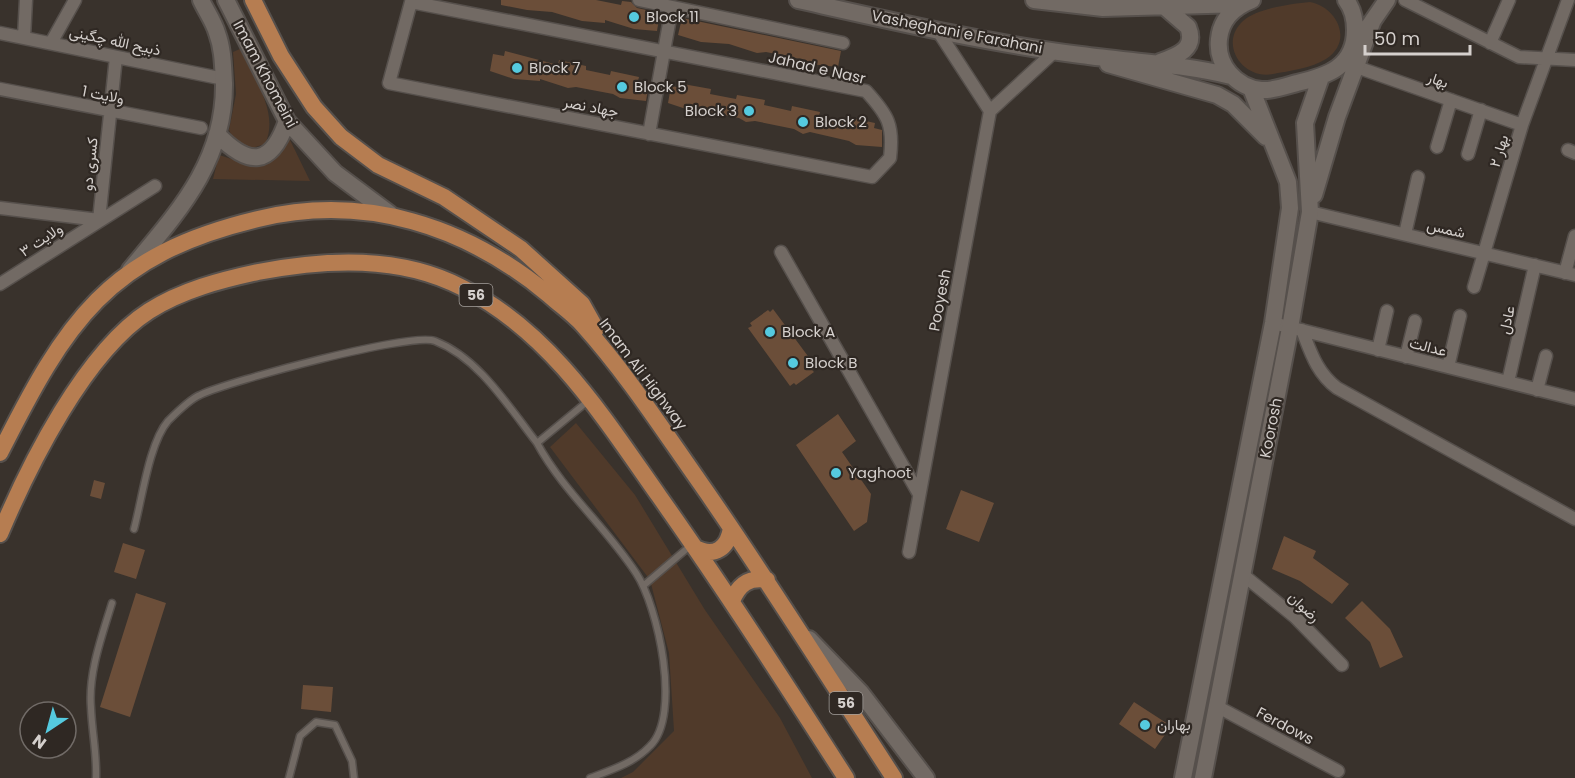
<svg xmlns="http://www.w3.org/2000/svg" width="1575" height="778" viewBox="0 0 1575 778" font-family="Poppins,Vazirmatn,sans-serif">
<rect width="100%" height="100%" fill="#39322c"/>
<!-- green -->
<path fill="#503a2a" d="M1310 2C1337 7 1354 41 1326 59 1312 68 1289 71 1273 74 1243 80 1218 44 1243 21 1258 8 1291 4 1310 2Z
M240 49C253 77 280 113 265 144L249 149 234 141 229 130 236 94 233 52Z
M289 138 310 181 213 179 219 155C254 166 268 173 289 138Z
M576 423 635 495 705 610 780 718 812 778H621L633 772 674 731 669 653 650 580 550 447Z"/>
<!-- building -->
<path fill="#6b4e39" d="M501 0H596L621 5 622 1 631 2 637 8 660 13 657 31 634 29 605 20V23L582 21 552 12 527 10 501 5Z
M682 18 841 51 838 67 810 64 806 60 766 52 757 53 729 44 701 42 678 35Z
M505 51 558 65 559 60 586 66V70L610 75 611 71 639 77 638 81 649 83 646 101 620 98 613 94 576 87 568 88 540 79V81L514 79 490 71 493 54 504 56Z
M683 84 711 89 710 94 736 99 737 95 765 100 764 105 791 111 792 106 820 112 819 116 832 119 846 122 847 117 875 123 874 128 882 130V147L856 145 849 141 810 132 803 134 794 129 755 121 746 122 739 118 700 110 692 111 668 103 671 86 682 88Z
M773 309 816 367 812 370 814 372 796 385 794 383 790 386 748 328 752 326 750 323 768 310 770 312Z
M838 414 856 441 842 452 871 494 867 522 854 531 796 445Z
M94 480 105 483 101 499 90 496Z
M961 490 994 503 979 542 946 529Z
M1284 536 1316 551 1313 558 1349 584 1332 604 1300 581 1272 569Z
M123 543 145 550 136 579 114 572Z
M136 593 166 603 130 717 100 707Z
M1362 601 1390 629 1403 657 1380 668 1370 642 1345 618Z
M303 685 333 687 331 712 301 709Z
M1134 702 1171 726 1155 749 1119 724Z"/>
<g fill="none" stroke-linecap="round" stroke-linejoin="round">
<defs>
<path id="service" d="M588 401 537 443C563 491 606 527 636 573 658 606 682 715 650 746 634 763 611 770 590 778
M134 529C142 500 149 443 168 421 176 413 190 399 200 395 229 381 411 332 435 341 479 358 508 406 537 443
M643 586 690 546
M96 778C97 754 92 732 91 708 88 673 102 636 112 603
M289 778 300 736 316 722 335 725 352 761 354 778"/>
<path id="minor" d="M639 0 843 43
M1405 0 1519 57 1575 60
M411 2 866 91C888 115 894 125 890 158L872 177 389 83 411 2 412 0
M938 31 990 111
M0 33 224 79
M24 37 26 0
M51 43 75 0
M1490 43 1509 0
M1348 64 1522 125
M0 89 201 128
M649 134 672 7
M1437 147 1451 100
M1568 150 1575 153
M1468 154 1481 110
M0 208 99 220
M1310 212 1575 275
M99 220 116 57
M1405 234 1418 177
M781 252 919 494
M1565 273 1575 236
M0 284 155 186
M1474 287 1522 125 1568 0
M1273 323 1575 399
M1302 330C1311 353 1317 373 1337 388L1575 519
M1378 350 1387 311
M1406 357 1415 321
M1448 367 1460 316
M1508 382 1535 265
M1537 390 1546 356
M909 552 990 111 1055 51
M1242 574 1295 617 1342 665
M1218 707 1338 771"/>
<path id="secondary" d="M226 0 287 121 335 173 390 214
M798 0C892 21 986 43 1081 55 1132 62 1181 64 1231 76
M1034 0 1103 8 1242 4
M1252 0C1234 7 1221 19 1219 39 1216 65 1236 87 1261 90 1273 91 1286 86 1297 83 1327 76 1355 67 1355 30 1355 19 1353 9 1346 0
M1367 29 1387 0
M1160 62C1177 56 1197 49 1188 27L1166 8
M1108 64 1217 95 1233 104 1266 137
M217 134C249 167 271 167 287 121
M1314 195 1337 117 1373 20
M130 270C178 212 225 162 224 83 223 66 223 49 217 33 214 22 206 11 201 0
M809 639 861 693 926 778
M1183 778 1273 323 1290 208 1288 182 1251 88
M1203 778 1290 328 1310 212 1305 123 1321 77"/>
<path id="trunk" d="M253 0 281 56 314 107 341 137 378 165 444 197 521 249 582 304 596 329
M0 453C66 322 107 255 258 219 365 193 466 226 549 295 560 305 573 314 583 325 627 374 663 430 701 484 768 580 830 680 894 778
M0 534C29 465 85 352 149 311 182 290 221 280 258 272 326 259 400 255 463 288 551 332 604 418 659 496 724 588 785 683 846 778
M695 548C715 558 728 548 731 528
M732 601C739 584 749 577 767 580"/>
</defs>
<!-- service casing -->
<use href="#service" stroke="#56504c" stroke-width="9"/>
<!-- minor casing -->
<use href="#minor" stroke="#56504c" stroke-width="15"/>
<!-- secondary casing -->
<use href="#secondary" stroke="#56504c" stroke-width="20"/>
<!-- trunk casing -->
<use href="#trunk" stroke="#56504c" stroke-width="20"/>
<!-- service -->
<use href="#service" stroke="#726a64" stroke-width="6"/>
<!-- minor -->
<use href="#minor" stroke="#726a64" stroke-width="12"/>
<!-- secondary -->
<use href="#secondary" stroke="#726a64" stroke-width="16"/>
<!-- trunk -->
<use href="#trunk" stroke="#b67d51" stroke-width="16"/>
</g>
<!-- markers -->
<g fill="#55cadf" stroke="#2f2823" stroke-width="2">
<circle cx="634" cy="17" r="6"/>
<circle cx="517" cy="68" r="6"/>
<circle cx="622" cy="87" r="6"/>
<circle cx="749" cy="111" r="6"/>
<circle cx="803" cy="122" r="6"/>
<circle cx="770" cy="332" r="6"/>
<circle cx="793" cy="363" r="6"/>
<circle cx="836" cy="473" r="6"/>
<circle cx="1145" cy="725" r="6"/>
</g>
<g text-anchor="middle" stroke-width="4.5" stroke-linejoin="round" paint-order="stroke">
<!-- shield labels -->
<g fill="#2f2823" stroke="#a39e9a" stroke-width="1.5">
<rect x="459.5" y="284" width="33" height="22" rx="4.5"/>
<rect x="829.5" y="692" width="33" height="22" rx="4.5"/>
</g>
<g font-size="14" font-weight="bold" fill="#d5d0cd">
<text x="476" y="300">56</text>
<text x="846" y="708">56</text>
</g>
<!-- poi labels -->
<g font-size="15" fill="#d5d0cd" stroke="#2f2823" text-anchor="start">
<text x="646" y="22">Block 11</text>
<text x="529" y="73">Block 7</text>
<text x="634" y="92">Block 5</text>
<text x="737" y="116" text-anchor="end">Block 3</text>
<text x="815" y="127">Block 2</text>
<text x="782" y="337">Block A</text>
<text x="805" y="368">Block B</text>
<text x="848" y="478">Yaghoot</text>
<text x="1157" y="730">بهاران</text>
</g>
<!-- street labels -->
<g font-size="15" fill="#d5d0cd" stroke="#2f2823">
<text transform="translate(957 32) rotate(11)" y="5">Vasheghani e Farahani</text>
<text transform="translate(115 41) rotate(12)" y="5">ذبیح الله چگینی</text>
<text transform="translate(817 68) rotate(13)" y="5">Jahad e Nasr</text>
<text transform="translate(265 74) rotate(62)" y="5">Imam Khomeini</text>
<text transform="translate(1438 80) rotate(19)" y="5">بهار</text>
<text transform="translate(103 95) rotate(11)" y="5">ولایت 1</text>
<text transform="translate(591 107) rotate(11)" y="5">جهاد نصر</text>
<text transform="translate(1499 151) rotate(-73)" y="5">بهار ۲</text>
<text transform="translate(90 164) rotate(-84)" y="5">کسری دو</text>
<text transform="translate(1446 229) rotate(13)" y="5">شمس</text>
<text transform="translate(41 240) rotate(-33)" y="5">ولایت ۳</text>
<text transform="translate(940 300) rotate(-79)" y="5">Pooyesh</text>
<text transform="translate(1507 320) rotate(-77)" y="5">عادل</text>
<text transform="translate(1428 347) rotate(14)" y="5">عدالت</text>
<text transform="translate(643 374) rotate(53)" y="5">Imam Ali Highway</text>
<text transform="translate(1271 428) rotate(-79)" y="5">Koorosh</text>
<text transform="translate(1304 607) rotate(43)" y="5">رضوان</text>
<text transform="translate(1285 726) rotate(28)" y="5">Ferdows</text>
</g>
</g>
<!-- north arrow -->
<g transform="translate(48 730) rotate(216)"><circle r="28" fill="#2f2823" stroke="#716b67" stroke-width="1.5"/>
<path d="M0-4.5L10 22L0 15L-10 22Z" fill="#55cadf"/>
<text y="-9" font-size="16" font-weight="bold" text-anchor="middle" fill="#d5d0cd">N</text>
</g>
<!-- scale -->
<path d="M1365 45v9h105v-9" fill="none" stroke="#d5d0cd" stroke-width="3"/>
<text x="1374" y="45" font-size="18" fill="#d5d0cd" stroke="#2f2823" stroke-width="4.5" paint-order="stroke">50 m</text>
</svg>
